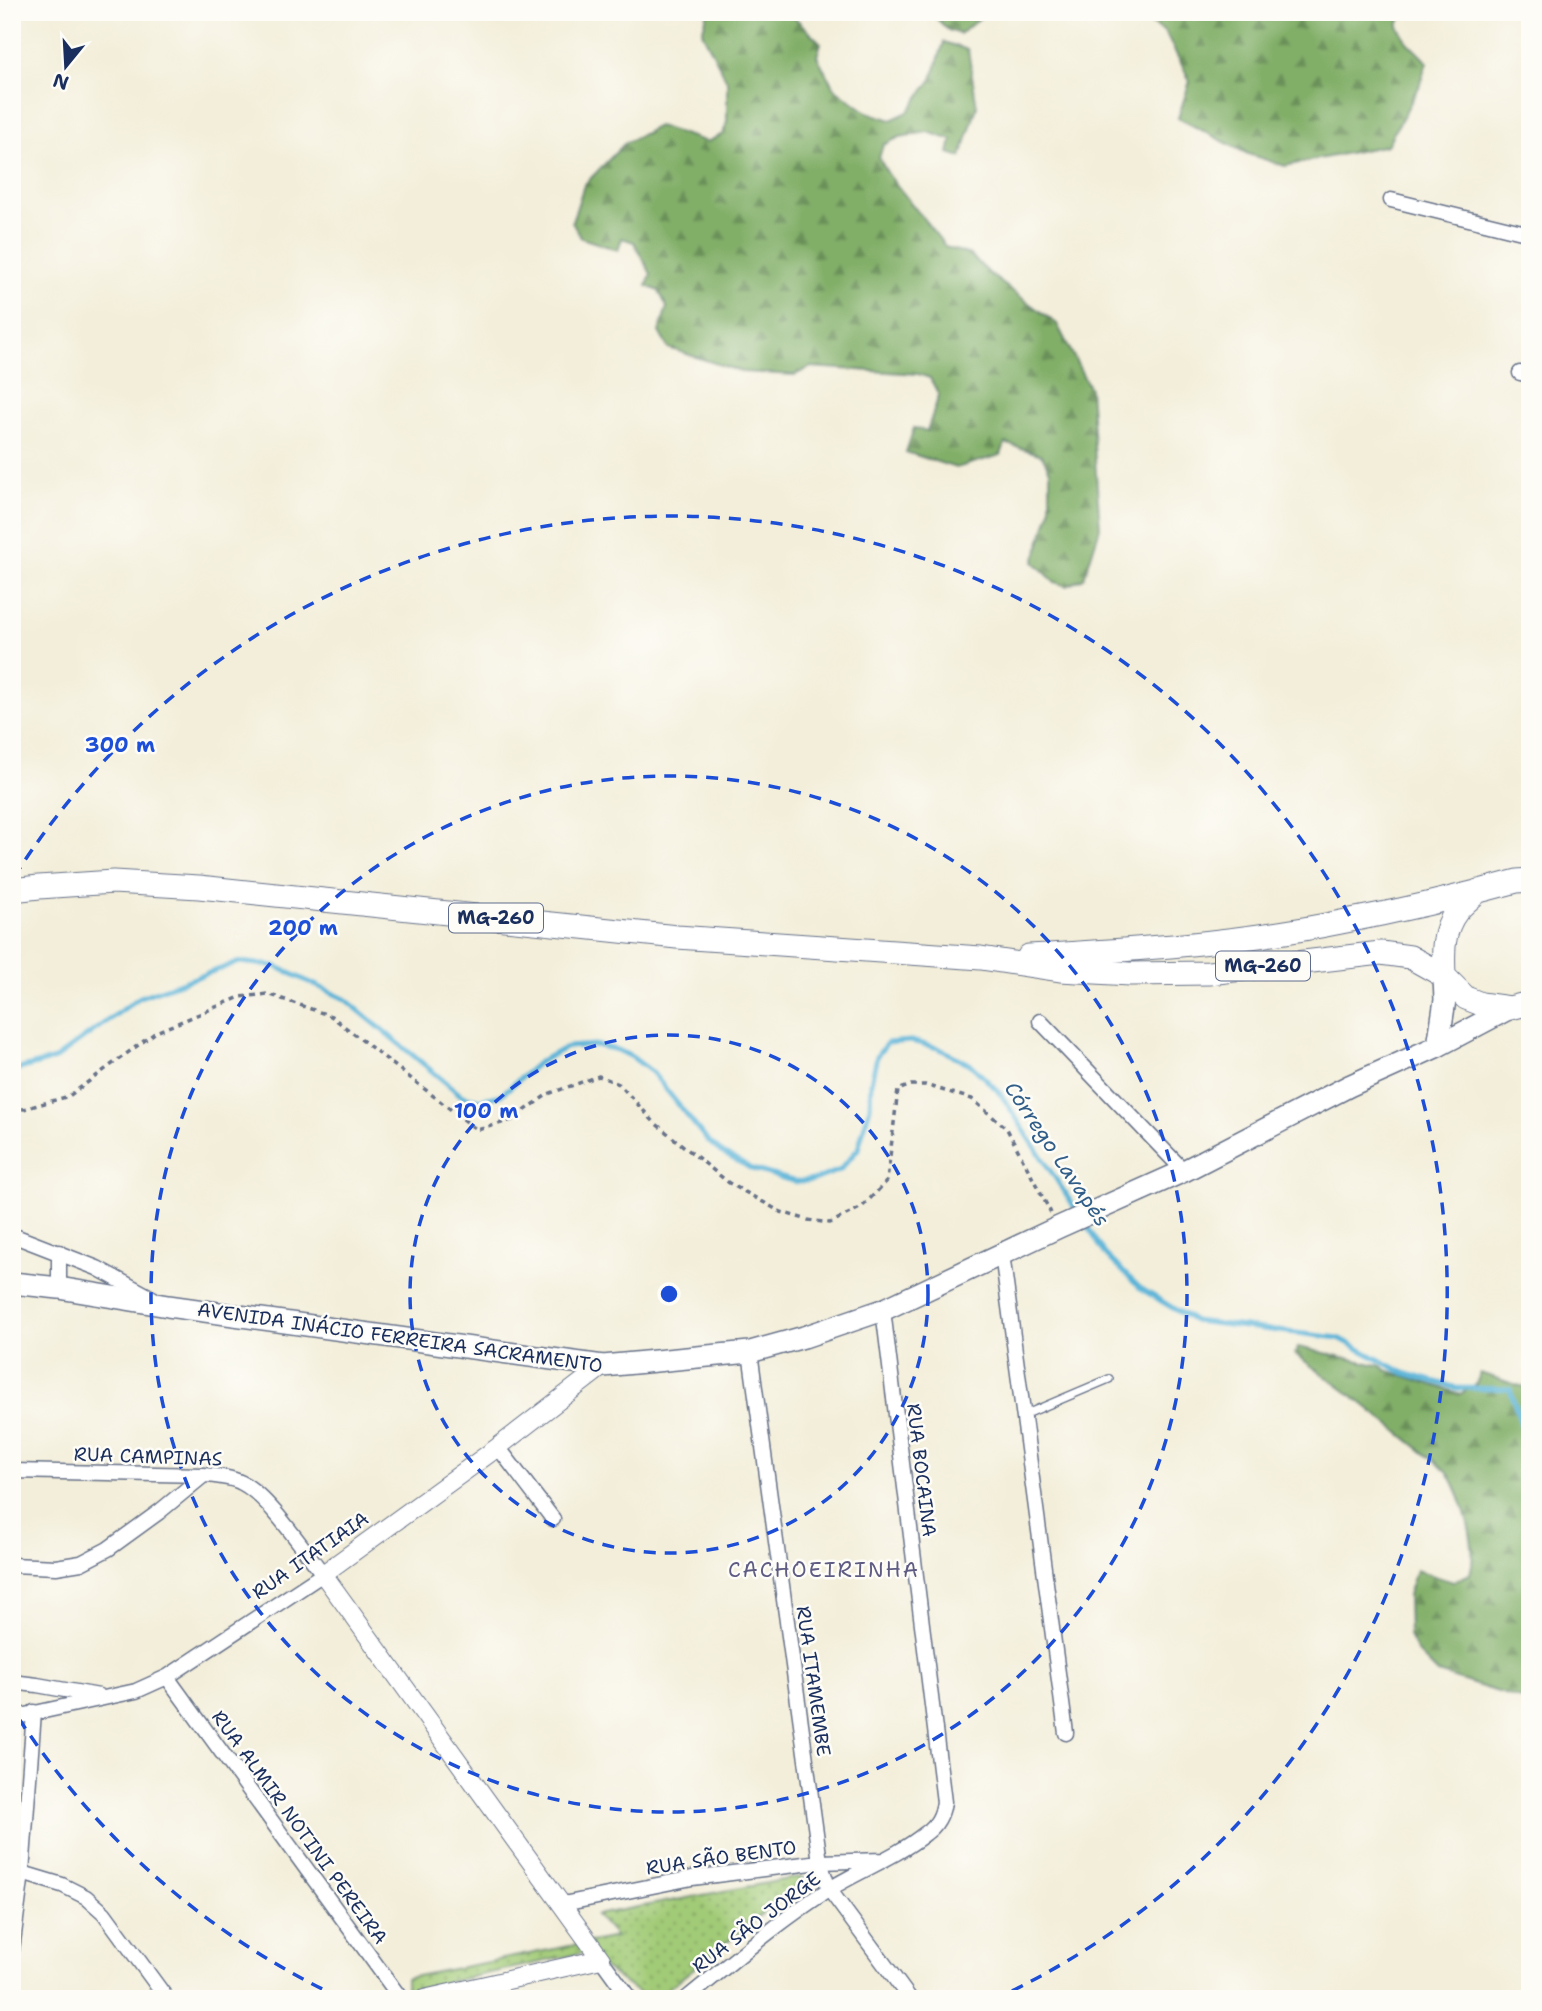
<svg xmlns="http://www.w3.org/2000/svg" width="1542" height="2011" viewBox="0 0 1542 2011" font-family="'Shantell Sans',sans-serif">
<defs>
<pattern id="forest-firs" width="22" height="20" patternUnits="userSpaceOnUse" patternTransform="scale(1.75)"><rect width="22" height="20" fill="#81af68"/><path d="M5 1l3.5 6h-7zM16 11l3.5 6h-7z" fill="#698f59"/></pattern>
<pattern id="park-dots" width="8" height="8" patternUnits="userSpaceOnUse" patternTransform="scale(1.75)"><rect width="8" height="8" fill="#a2cb77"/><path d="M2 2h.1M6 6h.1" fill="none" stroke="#83a565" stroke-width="1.8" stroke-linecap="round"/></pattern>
</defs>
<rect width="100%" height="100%" fill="#fdfcf7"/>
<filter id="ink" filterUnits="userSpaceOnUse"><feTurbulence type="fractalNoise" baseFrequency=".0143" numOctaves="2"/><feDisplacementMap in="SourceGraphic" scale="14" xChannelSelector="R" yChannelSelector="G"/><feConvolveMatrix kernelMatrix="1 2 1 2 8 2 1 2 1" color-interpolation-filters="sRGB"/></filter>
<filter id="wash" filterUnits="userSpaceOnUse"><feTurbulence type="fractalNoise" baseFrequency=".00686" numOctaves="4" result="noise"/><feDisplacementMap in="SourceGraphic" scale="28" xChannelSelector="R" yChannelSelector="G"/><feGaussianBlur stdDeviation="1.57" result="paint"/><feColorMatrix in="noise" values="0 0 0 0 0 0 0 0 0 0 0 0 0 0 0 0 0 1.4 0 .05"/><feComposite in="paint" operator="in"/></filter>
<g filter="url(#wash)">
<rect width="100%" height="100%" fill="#f3eed9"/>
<!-- forest -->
<path fill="url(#forest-firs)" stroke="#4e6f63" stroke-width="2" d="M708 12H789L821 43 817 56 834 88 867 112 891 120 908 112 932 79 944 42 968 50 977 107 961 157 949 153 952 140 928 132 900 137 883 145 879 158 888 174 946 247 970 255 991 275 1057 324 1090 389 1100 528 1084 578 1067 586 1055 582 1034 562 1050 512V471L1042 455 1005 443 1001 455 956 468 906 452 914 428 927 431 939 395 930 378 918 374 811 367 795 375 742 372 668 348 659 332 667 307 659 291 647 286 651 274 634 242 622 238 618 250 581 238 572 222 584 185 625 143 658 126 707 142 723 134 727 122V81L702 32Z
M930 12H987L960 34 948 30Z
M1133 12H1403L1398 26 1407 42 1427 62 1419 87 1387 145 1285 166 1248 154 1178 118 1190 81 1165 32Z
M1298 1347 1382 1366 1386 1370 1460 1394 1476 1385 1480 1373 1530 1389V1683L1528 1688 1530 1702 1438 1673 1417 1652 1409 1636 1408 1595 1416 1570 1453 1582 1470 1574C1479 1546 1462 1497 1448 1472L1362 1403 1295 1354Z"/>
<!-- park -->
<path fill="url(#park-dots)" stroke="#5e7d6a" stroke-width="2" d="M799 1877 806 1879 655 1999H647L583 1953 406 1991V1978L616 1937 596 1915Z"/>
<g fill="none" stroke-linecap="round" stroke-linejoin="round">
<!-- stream -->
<path stroke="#5ab4d8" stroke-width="5" d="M12 1069H19L55 1059 140 997 240 962 275 966 345 999 462 1096 480 1100 501 1095 539 1062 567 1047 595 1045 618 1050 632 1057 652 1072 706 1139 721 1152 752 1169 796 1182 814 1180 840 1170 858 1149 870 1107 871 1082 877 1056 887 1043 911 1041 938 1048 971 1065 1000 1093 1078 1213
M1084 1221 1105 1254 1140 1288 1194 1321 1339 1338 1404 1373 1457 1388 1510 1389 1523 1430 1530 1439"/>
</g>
</g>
<g filter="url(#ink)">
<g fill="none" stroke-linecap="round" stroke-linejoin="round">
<defs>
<path id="service" d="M1024 1415 1109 1379"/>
<path id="minor" d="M1391 200 1530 234
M1520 373 1530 375
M1040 1021 1184 1171
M12 1235 97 1268 154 1299
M59 1252V1288
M1002 1254 1066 1733
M750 1352 820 1862 829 1889 910 1999
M498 1447 553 1519
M12 1471 204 1475C216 1476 231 1477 242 1483 268 1496 303 1549 323 1574L167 1677 136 1691 12 1718
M12 1565 56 1567 81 1563 108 1549 159 1512 204 1475
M167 1677 401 1999
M12 1682 37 1685 99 1696
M12 1871 22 1873 62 1885 86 1897 104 1913 167 1999
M563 1904 692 1878 820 1862 883 1860
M12 1950 22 1873 34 1712
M601 1959 630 1999
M686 1999C732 1962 778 1922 828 1890 860 1870 896 1857 926 1833 937 1825 942 1816 944 1802L883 1310"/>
<path id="tertiary" d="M424 1999 601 1959 323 1574 498 1447 603 1366"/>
<path id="secondary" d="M1438 1046 1445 1000 1444 976
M12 1283 59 1288 168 1306 603 1366 750 1352 804 1337 883 1310 1059 1227 1184 1171 1349 1086 1438 1046 1510 1008"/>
<path id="primary" d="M12 890 39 887 113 882 199 887 677 937 981 958 1060 970 1130 974 1209 973 1381 953 1410 957 1444 976 1466 998 1481 1004 1510 1008 1530 1003
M1029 956C1133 950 1238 943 1341 922 1400 911 1459 897 1517 881L1530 880
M1444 976C1443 953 1442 930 1457 911 1463 904 1471 898 1478 891"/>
</defs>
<!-- service casing -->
<use href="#service" stroke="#677289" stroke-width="10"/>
<!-- minor casing -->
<use href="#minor" stroke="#677289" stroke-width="17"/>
<!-- tertiary casing -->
<use href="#tertiary" stroke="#677289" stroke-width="20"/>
<!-- secondary casing -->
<use href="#secondary" stroke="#677289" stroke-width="24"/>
<!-- primary casing -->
<use href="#primary" stroke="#677289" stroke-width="25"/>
<!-- path -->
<path stroke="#677289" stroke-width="3.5" stroke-dasharray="5 5" stroke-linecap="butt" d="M12 1108 24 1109 69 1096 156 1032 240 997 268 994 331 1016 477 1130 512 1120 548 1094 599 1076 619 1084 655 1123 729 1183 781 1212 808 1220 830 1223 862 1207 887 1181 898 1090 911 1085H925L972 1099 1007 1129 1051 1213"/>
<!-- service -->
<use href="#service" stroke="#fff" stroke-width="7"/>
<!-- minor -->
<use href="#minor" stroke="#fff" stroke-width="14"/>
<!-- tertiary -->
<use href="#tertiary" stroke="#fff" stroke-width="18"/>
<!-- secondary -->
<use href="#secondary" stroke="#fff" stroke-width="21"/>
<!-- primary -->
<use href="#primary" stroke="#fff" stroke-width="23"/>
</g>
</g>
<!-- distance rings -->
<g fill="none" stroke="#1d4ed8" stroke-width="3.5" stroke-dasharray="12 9">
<circle cx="669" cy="1294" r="259"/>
<circle cx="669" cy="1294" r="518"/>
<path d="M341 1998A777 777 0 0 1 14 1711M14 877A777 777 0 1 1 997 1998"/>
</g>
<g text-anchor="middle" stroke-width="5" stroke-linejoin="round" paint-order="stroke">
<!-- shield labels -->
<g fill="#fdfcf7" stroke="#5f6c8c" stroke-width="2">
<rect x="449" y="903.5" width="94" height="29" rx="5"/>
<rect x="1216" y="951.5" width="94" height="29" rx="5"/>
</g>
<g font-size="18" font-weight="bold" fill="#1b2f5e">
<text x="496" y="924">MG-260</text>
<text x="1263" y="972">MG-260</text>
</g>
<!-- street labels -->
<g font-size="19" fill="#1b2f5e" stroke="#fdfcf7">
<text transform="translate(400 1337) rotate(8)" y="7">AVENIDA INÁCIO FERREIRA SACRAMENTO</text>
<text transform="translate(148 1456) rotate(2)" y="7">RUA CAMPINAS</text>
<text transform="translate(922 1470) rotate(83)" y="7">RUA BOCAINA</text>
<text transform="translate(310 1555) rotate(-35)" y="7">RUA ITATIAIA</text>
<text transform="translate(814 1681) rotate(82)" y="7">RUA ITAMEMBE</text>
<text transform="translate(300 1827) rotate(54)" y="7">RUA ALMIR NOTINI PEREIRA</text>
<text transform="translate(721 1857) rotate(-8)" y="7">RUA SÃO BENTO</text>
<text transform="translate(756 1922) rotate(-37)" y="7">RUA SÃO JORGE</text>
</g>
<!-- water labels -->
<g font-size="21" font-style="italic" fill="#315e89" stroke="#fdfcf7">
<text transform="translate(1057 1154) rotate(56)" y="7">Córrego Lavapés</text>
</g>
<!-- neighbourhood labels -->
<g font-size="21" letter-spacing="2" fill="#5f5c84" stroke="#fdfcf7">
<text x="824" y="1577">CACHOEIRINHA</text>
</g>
</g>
<circle cx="669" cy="1294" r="10" fill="#1d4ed8" stroke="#fdfcf7" stroke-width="3.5"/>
<g font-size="21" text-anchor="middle" font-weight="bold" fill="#1d4ed8" stroke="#fdfcf7" stroke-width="5" stroke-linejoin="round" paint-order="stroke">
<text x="120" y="752">300 m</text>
<text x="303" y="935">200 m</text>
<text x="486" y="1118">100 m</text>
</g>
<!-- margin -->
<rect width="1542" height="2011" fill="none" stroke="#fdfcf7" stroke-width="42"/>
<!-- north arrow -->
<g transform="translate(66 66) rotate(198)" stroke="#fdfcf7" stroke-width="5" paint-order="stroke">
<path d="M0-5L12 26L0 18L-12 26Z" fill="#1b2f5e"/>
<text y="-10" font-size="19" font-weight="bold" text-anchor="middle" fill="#1b2f5e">N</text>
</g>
</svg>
